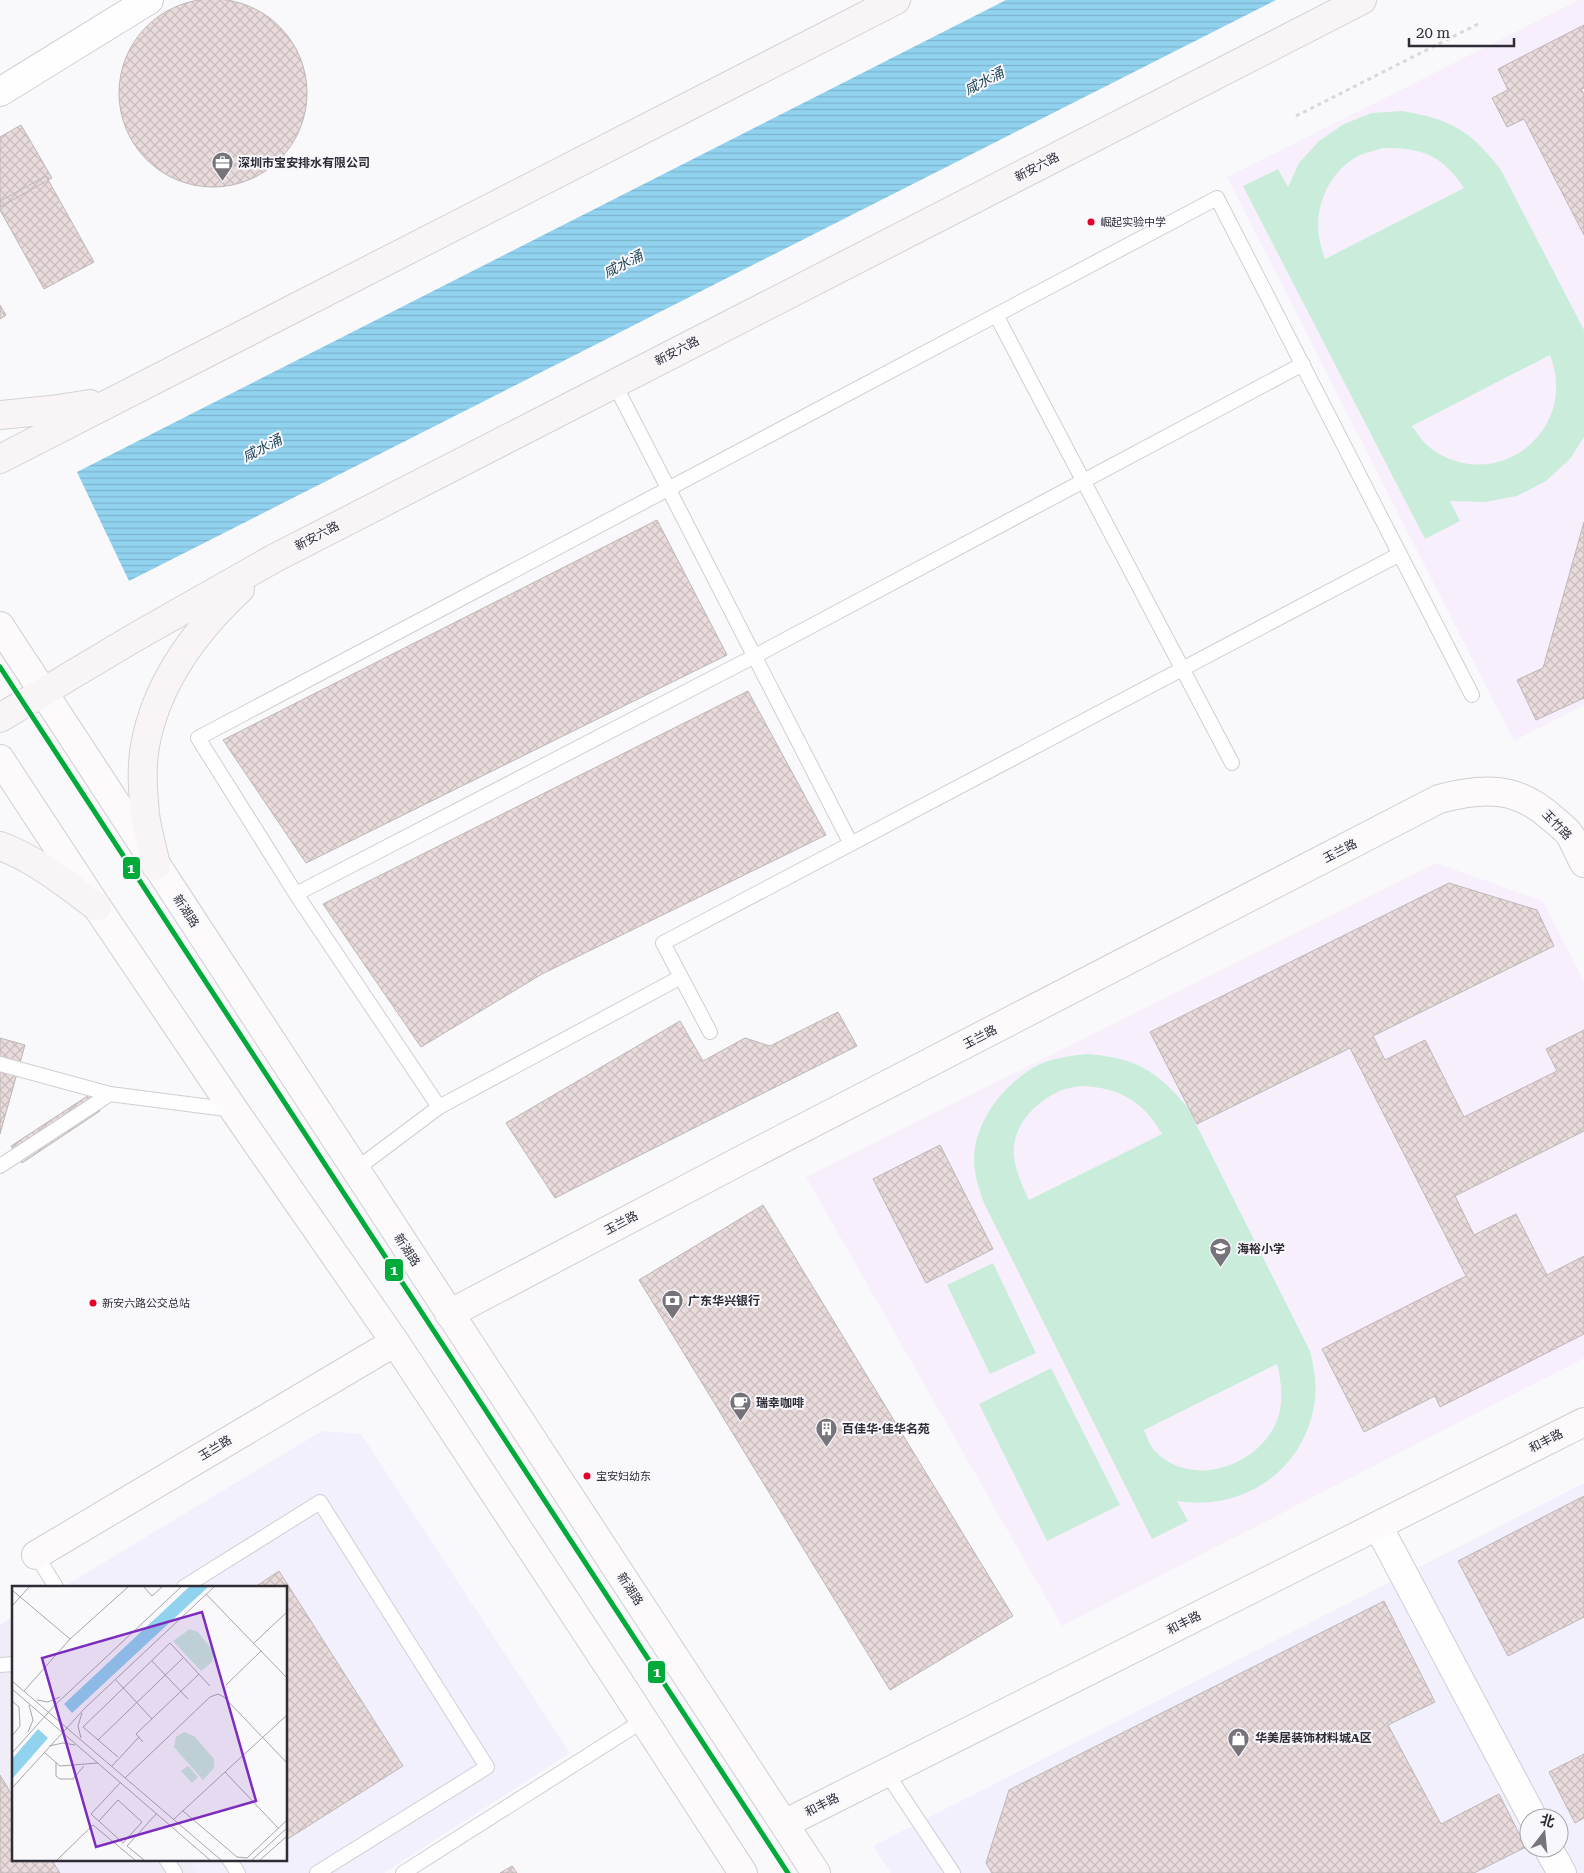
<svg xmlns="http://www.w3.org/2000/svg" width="1584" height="1873" viewBox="0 0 1584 1873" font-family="'Roboto Serif','Noto Sans SC',serif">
<defs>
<pattern id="water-rules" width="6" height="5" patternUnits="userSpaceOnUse" patternTransform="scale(1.25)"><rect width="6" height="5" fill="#91d2ef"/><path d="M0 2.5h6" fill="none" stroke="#7db4ce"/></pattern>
<pattern id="building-cross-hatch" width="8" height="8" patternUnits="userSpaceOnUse" patternTransform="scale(1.25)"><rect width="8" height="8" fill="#e9dbdb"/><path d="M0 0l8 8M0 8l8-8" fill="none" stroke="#c8bcbd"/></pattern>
</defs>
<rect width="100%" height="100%" fill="#f9f8fb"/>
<!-- built -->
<path fill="#f2f0fc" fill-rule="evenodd" d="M322 1431 361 1434 570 1753 384 1873H197L189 1859H286V1587H63Z
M1584 1483V1873H891L873 1846ZM1529 1818H1559V1848H1529Z"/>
<!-- education -->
<path fill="#f7f0fc" d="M1579 0H1584V705L1514 741 1227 177Z
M1436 863 1543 901 1584 982V1358L1062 1626 806 1177Z"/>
<!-- medical -->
<path fill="#f0edf8" d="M14 1616V1859H189L197 1873H0V1625Z"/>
<!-- pitch -->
<path fill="#caeddb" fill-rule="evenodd" d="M1402 111C1451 119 1470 130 1501 170L1584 330V437L1570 459 1546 481 1517 496 1485 502 1450 501 1460 521 1425 539 1243 186 1278 169 1288 187 1299 163 1319 141 1344 124 1372 113ZM1383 148C1422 148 1441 154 1464 188L1325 259C1323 252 1320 244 1319 236 1314 205 1331 169 1360 155 1367 152 1375 151 1383 148ZM1550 355C1580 432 1494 497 1429 447 1423 442 1417 433 1412 426Z
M1086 1054C1135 1057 1158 1071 1188 1108L1310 1351C1314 1367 1317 1384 1315 1400 1306 1469 1245 1512 1177 1501L1188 1521 1152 1539 984 1203C979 1189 974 1174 974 1159 975 1119 1005 1083 1038 1065 1053 1058 1070 1056 1086 1054ZM1082 1086C1120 1088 1143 1101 1162 1134L1029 1200C1022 1186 1016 1172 1014 1156 1011 1127 1035 1102 1060 1091 1067 1088 1075 1087 1082 1086ZM1277 1364C1282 1384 1284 1406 1275 1425 1254 1468 1190 1488 1155 1451 1150 1446 1147 1436 1144 1430Z
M993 1263 1036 1353 990 1374 947 1285Z
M1051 1368 1120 1505 1047 1541 979 1404Z"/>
<!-- water -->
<path fill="url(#water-rules)" d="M1006 0H1276L129 581 77 472Z"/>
<!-- building -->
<path fill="url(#building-cross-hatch)" stroke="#bdb7b8" d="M119 93a94 94 0 1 1 188 0a94 94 0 1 1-188 0Z
M1584 25V88L1581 89 1584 94V235L1524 119 1507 127 1492 98 1508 90 1498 69Z
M21 125 52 178 0 207V137Z
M46 176 94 262 44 289 0 210V201Z
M0 305 6 315 0 319Z
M657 520 727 655 306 863 223 740Z
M1584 522V698L1536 720 1517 680 1543 668Z
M748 691 826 835 542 974 421 1047 323 904Z
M1449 883 1537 910 1554 946 1373 1036 1385 1060 1425 1040 1464 1117 1557 1071 1546 1049 1584 1030V1131L1455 1196 1474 1235 1516 1214 1547 1275 1584 1256V1334L1440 1407 1435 1396 1364 1432 1322 1349 1466 1276 1350 1048 1197 1124 1150 1032Z
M838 1012 857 1046 555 1198 506 1123 680 1021 703 1061 745 1038 770 1046Z
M0 1038 25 1045 0 1134Z
M89 1095 100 1111 22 1163 11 1146Z
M940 1145 993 1249 926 1283 873 1179Z
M763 1205 1013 1616 890 1690 639 1280Z
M1584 1496V1617L1508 1656 1458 1561Z
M279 1571 403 1766 286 1840V1587H255Z
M1384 1601 1435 1702 1388 1725 1441 1824 1499 1794 1526 1847 1474 1873H992L986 1863 1009 1790Z
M1584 1754V1818L1575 1823 1549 1772Z
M0 1775 14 1798V1859H51L60 1873H0Z
M512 1866 517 1873H500Z"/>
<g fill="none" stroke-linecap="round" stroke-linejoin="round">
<defs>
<path id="lane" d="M996 315 1232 763
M614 383 851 844
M296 894 755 656 1303 364
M710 1032 663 943 1400 554
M0 1064 110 1094 234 1110
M439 1107 296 894 198 738 1217 198 1472 695
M0 1166 110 1094
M355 1170 439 1107 681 977
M36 1555 56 1587
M184 1587 320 1502 487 1767 317 1873
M0 1665 14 1664
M886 1772 953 1873
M166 1859 175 1873
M229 1859 238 1873
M403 1873 644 1720"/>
<path id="street" d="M0 92 149 0
M1378 1526 1533 1818
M1548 1848 1562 1873"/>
<path id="secondary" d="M0 626 816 1873
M0 759 97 907 234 1110 395 1342 619 1682 743 1873
M449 1314 753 1154 1439 799C1483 787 1518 786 1553 819 1559 824 1566 829 1570 835 1575 843 1579 854 1584 863
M36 1555 395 1342
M784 1824 1584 1422"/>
<path id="primary" d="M0 415 51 410 90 404
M0 459 896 0
M0 718 132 639 273 559 1362 0
M0 846C36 859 66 884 97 907
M156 866C153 849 147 832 145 814 143 792 141 768 145 746 156 684 195 631 240 589"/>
</defs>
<!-- lane casing -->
<use href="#lane" stroke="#d0ced4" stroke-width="16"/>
<!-- street casing -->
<use href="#street" stroke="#d0ced4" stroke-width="30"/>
<!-- secondary casing -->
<use href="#secondary" stroke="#d0ced4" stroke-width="30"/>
<!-- primary casing -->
<use href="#primary" stroke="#d3d2d5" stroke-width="30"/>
<!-- path -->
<path stroke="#d8d8d9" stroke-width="3" stroke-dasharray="4 4" stroke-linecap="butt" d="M1296 116 1478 24"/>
<!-- lane -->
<use href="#lane" stroke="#fefefe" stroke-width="14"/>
<!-- street -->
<use href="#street" stroke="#fefefe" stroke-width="28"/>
<!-- secondary -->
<use href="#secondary" stroke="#fcfafa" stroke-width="28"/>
<!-- primary -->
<use href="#primary" stroke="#f9f5f6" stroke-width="28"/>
<defs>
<path id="metro-1" d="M0 667 788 1873"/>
</defs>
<!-- metro-1 casing -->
<use href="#metro-1" stroke="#f8f7fc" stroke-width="9"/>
<!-- metro-1 -->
<use href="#metro-1" stroke="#00ab39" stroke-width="5"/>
</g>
<!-- icons -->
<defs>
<symbol id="office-pin" viewBox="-11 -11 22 30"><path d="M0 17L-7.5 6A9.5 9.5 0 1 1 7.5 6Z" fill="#76737b" stroke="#f8f7fc"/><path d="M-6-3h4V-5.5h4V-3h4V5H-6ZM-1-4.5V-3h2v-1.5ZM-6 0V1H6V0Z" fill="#fff"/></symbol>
<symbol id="school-pin" viewBox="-11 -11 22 30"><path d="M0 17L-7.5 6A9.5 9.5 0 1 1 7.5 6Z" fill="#76737b" stroke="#f8f7fc"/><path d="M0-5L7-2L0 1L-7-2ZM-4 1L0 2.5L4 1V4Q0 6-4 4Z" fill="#fff"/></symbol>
<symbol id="bank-pin" viewBox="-11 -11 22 30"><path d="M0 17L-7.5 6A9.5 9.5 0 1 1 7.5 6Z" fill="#76737b" stroke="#f8f7fc"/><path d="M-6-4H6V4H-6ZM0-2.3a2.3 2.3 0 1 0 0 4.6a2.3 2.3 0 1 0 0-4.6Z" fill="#fff"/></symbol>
<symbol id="cafe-pin" viewBox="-11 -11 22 30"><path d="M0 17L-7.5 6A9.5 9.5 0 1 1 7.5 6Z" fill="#76737b" stroke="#f8f7fc"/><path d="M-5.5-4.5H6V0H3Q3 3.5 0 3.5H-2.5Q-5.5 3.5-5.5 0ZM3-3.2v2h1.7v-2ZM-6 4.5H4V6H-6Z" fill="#fff"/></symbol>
<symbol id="building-pin" viewBox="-11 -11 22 30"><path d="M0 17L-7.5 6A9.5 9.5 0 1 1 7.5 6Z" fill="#76737b" stroke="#f8f7fc"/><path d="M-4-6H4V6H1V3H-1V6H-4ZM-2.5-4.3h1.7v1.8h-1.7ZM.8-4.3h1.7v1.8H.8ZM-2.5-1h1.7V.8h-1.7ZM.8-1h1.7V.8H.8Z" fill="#fff"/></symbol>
<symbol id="shop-pin" viewBox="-11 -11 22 30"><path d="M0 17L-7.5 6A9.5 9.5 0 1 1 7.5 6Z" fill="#76737b" stroke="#f8f7fc"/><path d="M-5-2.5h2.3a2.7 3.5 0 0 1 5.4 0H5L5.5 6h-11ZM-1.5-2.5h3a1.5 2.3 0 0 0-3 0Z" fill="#fff"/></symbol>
</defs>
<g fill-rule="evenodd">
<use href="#office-pin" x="210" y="150" width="25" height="34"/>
<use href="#school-pin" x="1208" y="1236" width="25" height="34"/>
<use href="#bank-pin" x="660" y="1288" width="25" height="34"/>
<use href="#cafe-pin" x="728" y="1390" width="25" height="34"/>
<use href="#building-pin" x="814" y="1416" width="25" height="34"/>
<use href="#shop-pin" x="1226" y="1726" width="25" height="34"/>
</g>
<!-- markers -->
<g fill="#e4002b" stroke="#f8f7fc" stroke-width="2">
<circle cx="1091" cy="222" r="4.5"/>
<circle cx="93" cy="1303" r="4.5"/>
<circle cx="587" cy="1476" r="4.5"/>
</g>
<g text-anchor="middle" stroke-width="4" stroke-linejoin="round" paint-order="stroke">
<!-- bus labels -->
<g font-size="11" fill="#2f2c36" stroke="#f8f7fc" text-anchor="start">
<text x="1100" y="226">崛起实验中学</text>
<text x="102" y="1307">新安六路公交总站</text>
<text x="596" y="1480">宝安妇幼东</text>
</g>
<!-- poi labels -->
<g font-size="12" font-weight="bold" fill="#2f2c36" stroke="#f8f7fc" text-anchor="start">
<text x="238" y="167">深圳市宝安排水有限公司</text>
<text x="1237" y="1253">海裕小学</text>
<text x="688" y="1305">广东华兴银行</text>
<text x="756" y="1407">瑞幸咖啡</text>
<text x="842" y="1433">百佳华·佳华名苑</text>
<text x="1255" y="1742">华美居装饰材料城A区</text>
</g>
<!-- street labels -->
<g font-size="12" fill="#2f2c36" stroke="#f8f7fc">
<text transform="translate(1037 167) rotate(-27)" y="4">新安六路</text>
<text transform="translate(677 351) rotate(-27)" y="4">新安六路</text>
<text transform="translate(317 536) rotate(-27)" y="4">新安六路</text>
<text transform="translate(1557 825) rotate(46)" y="4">玉竹路</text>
<text transform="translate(1340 851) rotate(-27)" y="4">玉兰路</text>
<text transform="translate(186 911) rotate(57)" y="4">新湖路</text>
<text transform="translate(980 1037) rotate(-27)" y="4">玉兰路</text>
<text transform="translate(621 1223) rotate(-28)" y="4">玉兰路</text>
<text transform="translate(407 1250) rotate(57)" y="4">新湖路</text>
<text transform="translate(1546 1441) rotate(-27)" y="4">和丰路</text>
<text transform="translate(215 1448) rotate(-31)" y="4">玉兰路</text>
<text transform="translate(630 1589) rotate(57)" y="4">新湖路</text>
<text transform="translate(1184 1623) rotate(-27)" y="4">和丰路</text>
<text transform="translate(822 1805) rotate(-27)" y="4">和丰路</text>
</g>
<!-- water labels -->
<g font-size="14" font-style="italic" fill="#204859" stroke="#f8f7fc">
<text transform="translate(984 81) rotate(-27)" y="5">咸水涌</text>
<text transform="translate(623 264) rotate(-27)" y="5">咸水涌</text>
<text transform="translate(262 448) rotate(-27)" y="5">咸水涌</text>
</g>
</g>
<!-- overview -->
<g transform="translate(12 1586)">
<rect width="275" height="275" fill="#f9f8fb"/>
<path d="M178 43 186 46 202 66 200 76 189 85 161 55ZM172 146 182 150 202 173V182L191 194 162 161 164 151ZM176 180 186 191 180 197 169 185Z" fill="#caeddb"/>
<path d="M177 1H196L60 127 52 118ZM26 143 36 152 0 193V173Z" fill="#91d2ef"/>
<path fill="none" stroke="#a8a6ac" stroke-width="1" d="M132 1 140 10 150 1M0 4 58 53M194 8 275 92M0 20 17 1M242 57 275 26M140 75 176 113M103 93 140 133M0 95 209 274M214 99 249 65M0 103 198 274M12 105 58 53 116 1M25 114 36 116 48 111M0 115 7 121 8 140 0 150M16 146 21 134 17 119M69 152 66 140 70 127M86 154 172 71M131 156 124 148 187 88M37 160 51 157 63 159M32 166 48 180 86 177M0 167 43 119 169 1M106 171 71 141 158 57 198 100M44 176V190L48 193H61L72 180M100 180 127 151M213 186 267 243M113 192 198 111 206 108 212 111 275 177M0 202 74 121 202 1M171 225 225 271 235 272 275 234M162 233 275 129M87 235 106 214 130 236 111 257 79 228 109 196M45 274 81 239 123 274M132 274 115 260 145 227M240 274 275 242M248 274 275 250"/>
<path fill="#7b2cbf" fill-opacity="0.15" stroke="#7b2cbf" stroke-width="2.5" d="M190 26 244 215 84 261 30 72Z"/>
<rect width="275" height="275" fill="none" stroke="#2f2c36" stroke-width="2.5"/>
</g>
<g stroke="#f8f7fc" stroke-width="2">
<rect x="122" y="856" width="19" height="24" rx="5" fill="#00ab39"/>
<rect x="384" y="1258" width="20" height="24" rx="5" fill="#00ab39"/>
<rect x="647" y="1660" width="19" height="24" rx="5" fill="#00ab39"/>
</g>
<g font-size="14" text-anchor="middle" font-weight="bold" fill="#fff">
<text x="131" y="873">1</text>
<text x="394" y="1275">1</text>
<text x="657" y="1677">1</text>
</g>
<!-- north arrow -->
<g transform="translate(1544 1833) rotate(16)"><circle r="24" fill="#f8f7fc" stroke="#a8a6ad"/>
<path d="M0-4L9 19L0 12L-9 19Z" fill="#76737b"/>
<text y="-8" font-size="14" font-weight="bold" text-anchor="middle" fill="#2f2c36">北</text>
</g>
<!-- scale -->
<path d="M1409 38v8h105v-8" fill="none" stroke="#2f2c36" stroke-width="2.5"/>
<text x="1416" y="38" font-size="15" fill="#2f2c36" stroke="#f8f7fc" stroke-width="4" paint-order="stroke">20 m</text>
</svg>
